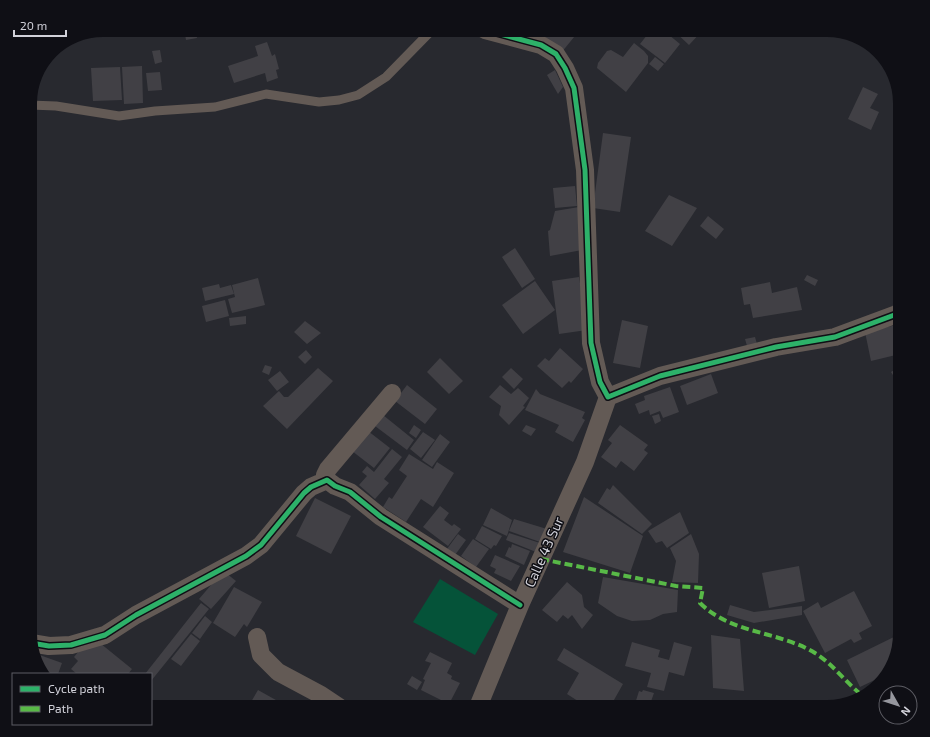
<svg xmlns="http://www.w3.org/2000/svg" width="930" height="737" viewBox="0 0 930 737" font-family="'Exo 2',sans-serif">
<rect width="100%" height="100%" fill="#28292f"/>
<!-- green -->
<path fill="#055339" d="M440 579 498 614 475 655 413 622Z"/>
<!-- building -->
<path fill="#414045" d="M550 30H577L579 31 561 53 545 37Z
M651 30H663L680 44 665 63 640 44Z
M673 30H703L689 45Z
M196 31 197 38 186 40 185 34Z
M267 42 272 56 275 54 279 69 276 70 278 78 267 82 265 73 234 83 228 66 258 56 255 46Z
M634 43 644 51 648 56V63L626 92 597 68 598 63 607 51 611 50 623 57Z
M160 50 162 62 155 64 152 51Z
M655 57 664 64 658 71 649 64Z
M142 66 143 103 124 104 122 67Z
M120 67 122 100 93 101 91 68Z
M555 70 563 87 558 94 547 75Z
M160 72 162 90 148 91 146 73Z
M863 87 878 94 870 108 879 112 871 130 848 119Z
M603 133 631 137 620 212 593 208Z
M575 186 577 206 555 208 553 188Z
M669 195 697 208 672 246 645 231Z
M579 207 582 250 550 256 548 231 550 230 555 211Z
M708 216 724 229 716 239 700 226Z
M515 248 535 279 522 288 502 257Z
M807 275 818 280 815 286 804 280Z
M579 277 587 330 559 334 552 281Z
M258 278 265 305 232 313 228 299 235 297 232 285Z
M535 281 555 310 523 334 502 305Z
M770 282 772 293 797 287 802 310 753 318 750 304 744 305 741 288Z
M219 284 220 288 231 285 234 294 205 301 202 288Z
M225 300 229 316 206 322 202 306Z
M246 316V324L230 326 229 318Z
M622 320 648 326 640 368 613 363Z
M305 321 321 333 307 344 294 332Z
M896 325 900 341V354L871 361 865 332Z
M755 337 757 344 747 346 745 339Z
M560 348 583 369 571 383 569 381 562 388 537 366 545 358 549 361Z
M306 350 312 357 305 364 298 357Z
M440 358 463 381 449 394 427 372Z
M900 359V386L891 372 899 367 896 362Z
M265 365 272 367 269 375 262 372Z
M318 368 333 381 287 429 263 406 279 391 284 397H288Z
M511 368 523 379 514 389 502 377Z
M280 371 289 382 277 391 268 380Z
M711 374 718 393 687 405 680 386Z
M407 385 437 409 425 424 395 401Z
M500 385 511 394 518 388 529 398 523 406 525 407 509 425 499 415 501 406 489 397Z
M670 387 679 412 663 418 660 411 650 415 649 410 639 414 635 404 645 400 644 396Z
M536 389 540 394 585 412 582 418 585 420 573 442 555 432 559 425 525 410Z
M659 414 661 421 655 424 652 416Z
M383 415 414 440 407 450 375 426Z
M414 425 421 430 416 438 409 433Z
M526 425 536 429 531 436 522 431Z
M620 425 648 445 644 450 648 453 634 471 621 461 616 468 601 457 612 443 608 440Z
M368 431 390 448 374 468 352 451Z
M423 432 435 440 421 458 410 449Z
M440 434 450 442 432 467 422 460Z
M392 449 402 457 384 479 389 483 375 499 359 485 367 476 362 472 367 466 374 472Z
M409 454 433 469 437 462 454 473 433 507 421 499 406 522 383 507 389 497 392 499 407 476 399 470Z
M613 485 652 524 642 534 598 503 607 488 610 490Z
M584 497 643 536 630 573 563 552Z
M315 498 351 516 331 554 296 536Z
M440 506 449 513 444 520 452 526 454 524 461 529 448 546 423 527Z
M491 508 512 520 507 536 483 525Z
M680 512 689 533 667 548 662 541 656 543 648 531Z
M514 519 547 529 540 542 509 531Z
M482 526 502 536 496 546 494 545 491 549 475 539Z
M509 533 540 543 536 552 506 540Z
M458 534 466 540 455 555 447 549Z
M691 534 699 554 698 583 672 582 676 561 670 548Z
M473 539 489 549 476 567 461 556Z
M512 544 530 551 524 565 505 556 509 547 511 548Z
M495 555 520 566 511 581 494 573 496 569 490 566Z
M799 566 805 601 769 608 762 573Z
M226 573 236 581 211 609 199 599 217 578Z
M603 577 678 590 677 612 663 614 650 620 632 621 617 616 598 603Z
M567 582 582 595 584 607 593 615 582 629 572 615 568 619 563 615 557 622 542 610Z
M234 587 262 602 247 627 244 624 235 637 213 623Z
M854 591 872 626 859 633 862 639 854 643 851 639 825 653 803 611 818 602 821 608Z
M201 603 209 609 151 681V674H145Z
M730 605 754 612 802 606V615L754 623 727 615Z
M205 616 212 622 200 639 192 633Z
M191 634 200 641 181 666 171 659Z
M900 634 885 675 860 687 847 660Z
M711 635 740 639 744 691 713 688Z
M95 639 132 669 128 674H77L71 669 78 661 74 657 83 646Z
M632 642 660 650 658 657 669 660 674 642 692 647 684 676 669 672 664 691 647 687 651 673 625 666Z
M564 648 623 684 610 707H579L581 703 567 694 579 673 557 660Z
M430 652 452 663 447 673 452 676 451 679 460 683 449 704 421 690 425 680 423 679 431 663 425 661Z
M34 653 62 663 58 674H44L38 666Z
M412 676 422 682 417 690 407 684Z
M258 690 283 704 281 707H248Z
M643 690 654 693 649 707H634L639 691 642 692Z"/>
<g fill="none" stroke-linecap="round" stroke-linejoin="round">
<!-- lane -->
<path stroke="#635a55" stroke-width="9" d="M30 105 56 106 119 116 155 111 215 107 266 94 319 102 339 100 358 95 386 77 432 30"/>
<!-- street -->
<path stroke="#635a55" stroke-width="18" d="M485 30 541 45 556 54 565 68 574 88 585 170 591 343 600 382 608 397
M608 397 660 376 776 347 835 337 897 314 900 311
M327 480 325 475 328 469 392 393
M257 637 261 655 278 672 321 695 339 707
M31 643 49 646 71 645 105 635 136 615 246 556 261 545 304 493 311 487 327 480 335 486 350 492 381 517 520 605
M478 707 520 605 585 462 608 397"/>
<!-- quiet -->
<path stroke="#58b947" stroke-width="4" stroke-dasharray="8 4" stroke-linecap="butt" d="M541 559 676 586 703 588 700 603C731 634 779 631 815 653 833 664 846 683 863 696"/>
<defs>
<path id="cycleway" d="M485 30 541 45 556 54 565 68 574 88 585 170 591 343 600 382 608 397 660 376 776 347 835 337 897 314 900 311
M31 643 49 646 71 645 105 635 136 615 246 556 261 545 304 493 311 487 327 480 335 486 350 492 381 517 520 605"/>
</defs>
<!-- cycleway casing -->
<use href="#cycleway" stroke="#0f0f15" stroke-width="8"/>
<!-- cycleway -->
<use href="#cycleway" stroke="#2db169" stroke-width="5"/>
</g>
<g text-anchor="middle" stroke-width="3" stroke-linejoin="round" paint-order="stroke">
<!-- street labels -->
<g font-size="14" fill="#d2d2da" stroke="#0f0f15">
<text transform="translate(544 552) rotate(-66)" y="5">Calle 43 Sur</text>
</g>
</g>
<!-- crop -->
<path d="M0 0H930V737H0ZM103 37H827A66 66 0 0 1 893 103V634A66 66 0 0 1 827 700H103A66 66 0 0 1 37 634V103A66 66 0 0 1 103 37Z" fill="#0f0f15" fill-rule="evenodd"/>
<!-- legend -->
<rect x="12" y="673" width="140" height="52" fill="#0f0f15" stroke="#5d5d64"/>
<rect x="20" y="686" width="20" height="6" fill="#2db169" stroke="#5d5d64"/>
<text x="48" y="693" font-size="12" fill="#d2d2da">Cycle path</text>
<rect x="20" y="706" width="20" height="6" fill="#58b947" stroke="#5d5d64"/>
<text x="48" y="713" font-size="12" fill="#d2d2da">Path</text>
<!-- north arrow -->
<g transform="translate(898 705) rotate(129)"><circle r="19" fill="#0f0f15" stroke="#5d5d64"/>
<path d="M0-3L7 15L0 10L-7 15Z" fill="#96979e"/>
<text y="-6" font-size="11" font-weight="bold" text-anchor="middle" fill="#d2d2da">N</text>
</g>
<!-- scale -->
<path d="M14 30v6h52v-6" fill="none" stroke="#d2d2da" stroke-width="2"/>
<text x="20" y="30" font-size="12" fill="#d2d2da" stroke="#0f0f15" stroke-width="3" paint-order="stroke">20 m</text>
</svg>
